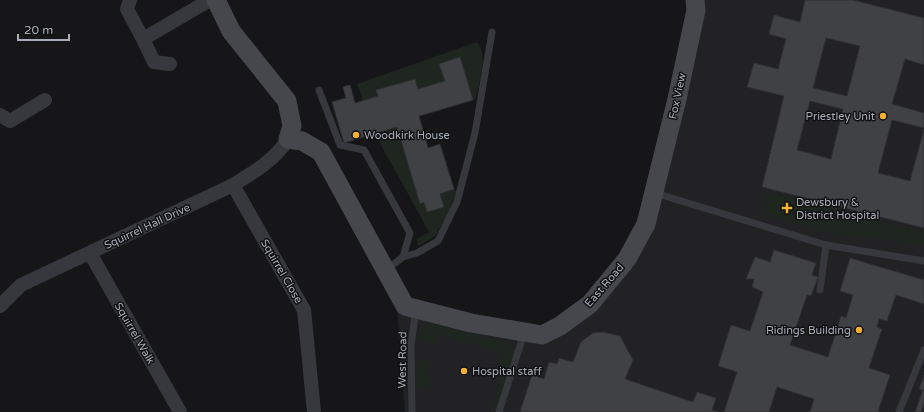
<svg xmlns="http://www.w3.org/2000/svg" width="924" height="412" viewBox="0 0 924 412" font-family="'Varela Round',sans-serif">
<rect width="100%" height="100%" fill="#161618"/>
<!-- built -->
<path fill="#222225" d="M695 0H924V412H405L397 308 471 323 560 326 646 224Z"/>
<!-- green -->
<path fill="#1e261f" d="M477 42C489 55 479 82 476 98L473 100 440 64 445 81 418 89 415 79 377 90 378 96 363 101 357 84Z
M397 127 420 203 424 202 427 212 444 207 440 194 454 189 456 192 448 214 436 235 419 246 416 239 429 232 376 136Z
M763 191 924 233V246L821 231 760 213Z
M430 323 503 342 512 346 513 356 495 412H490L503 368 499 366 503 354 437 334 434 345 418 338 420 331Z
M422 357 429 361 425 374 432 376 428 390 417 386V361Z"/>
<!-- building -->
<path fill="#404145" stroke="#303034" fill-rule="evenodd" d="M805 0H853L924 18V65L905 59 892 104 924 113V128L892 120 878 173 910 181 924 129V228L762 187 784 96 747 87 754 63 778 69 786 39 769 34 774 15 800 22ZM826 38 860 46 847 96 813 88ZM810 101 843 109 831 159 797 150Z
M460 57 473 100 419 116 428 148 440 144 454 189 440 194 444 207 427 212 424 202 420 204 397 127 344 143 332 102 346 98 343 87 350 85 355 103 378 96 376 90 415 79 418 89 445 81 439 64Z
M774 250 816 263 812 275 818 277 811 296 807 295 790 345 828 357 841 316 846 318 853 295 840 291 850 258 924 280V304L896 295 887 321 879 319 877 327 882 329 869 368 890 375 878 412H810L814 399 777 387 769 412H724L737 372 718 366 731 325 750 331 763 292 752 287 754 279H746L755 257 770 262Z
M603 332 620 336 633 360 625 379 693 402 697 392 716 398 712 410 718 412H520L532 375 544 379 549 362 557 364 559 358 573 362 581 342 593 333Z
M924 375V403L921 412H915L923 390 919 389Z"/>
<g fill="none" stroke-linecap="round" stroke-linejoin="round">
<!-- lane -->
<path stroke="#37383d" stroke-width="7" d="M319 90 340 145 364 150 410 233 403 257
M655 193 826 245 924 261
M386 270 403 257 417 253 438 241 457 202 475 133 492 32
M820 290 826 245
M412 412 411 345 416 309
M499 412 524 333
M899 412 924 350"/>
<!-- street -->
<path stroke="#37383d" stroke-width="14" d="M130 0 127 9 143 39
M170 64 154 62 143 39 210 0
M0 115 10 121 45 100
M233 185 304 310 314 412
M90 253 180 412
M0 306 21 285 233 185C254 172 275 160 288 139"/>
<!-- secondary -->
<path stroke="#45474d" stroke-width="19" d="M216 0 231 31 287 101 292 126 288 139 302 141 321 152 405 306 471 323 542 335 560 326 590 304 627 259 646 224 677 99 696 10 695 0"/>
</g>
<!-- markers -->
<g fill="#f2b134" stroke="#111113" stroke-width="1.5">
<circle cx="883" cy="116" r="4"/>
<circle cx="356" cy="135" r="4"/>
<path d="M785 202h4v4h4v4h-4v4h-4v-4h-4v-4h4z"/>
<circle cx="859" cy="330" r="4"/>
<circle cx="464" cy="371" r="4"/>
</g>
<g text-anchor="middle" stroke-width="3" stroke-linejoin="round" paint-order="stroke">
<!-- street labels -->
<g font-size="11" fill="#a8adb8" stroke="#111113">
<text transform="translate(677 96) rotate(-78)" y="4">Fox View</text>
<text transform="translate(147 226) rotate(-25)" y="4">Squirrel Hall Drive</text>
<text transform="translate(282 271) rotate(60)" y="4">Squirrel Close</text>
<text transform="translate(604 285) rotate(-49)" y="4">East Road</text>
<text transform="translate(135 333) rotate(60)" y="4">Squirrel Walk</text>
<text transform="translate(402 360) rotate(-89)" y="4">West Road</text>
</g>
<!-- poi labels -->
<g font-size="11" fill="#a8adb8" stroke="#111113" text-anchor="start">
<text x="875" y="120" text-anchor="end">Priestley Unit</text>
<text x="364" y="139">Woodkirk House</text>
<text x="796" y="206">Dewsbury &amp;<tspan x="796" dy="13">District Hospital</tspan></text>
<text x="851" y="334" text-anchor="end">Ridings Building</text>
<text x="472" y="375">Hospital staff</text>
</g>
</g>
<!-- scale -->
<path d="M18 34v6h51v-6" fill="none" stroke="#a8adb8" stroke-width="2"/>
<text x="24" y="34" font-size="12" fill="#a8adb8" stroke="#111113" stroke-width="3" paint-order="stroke">20 m</text>
</svg>
